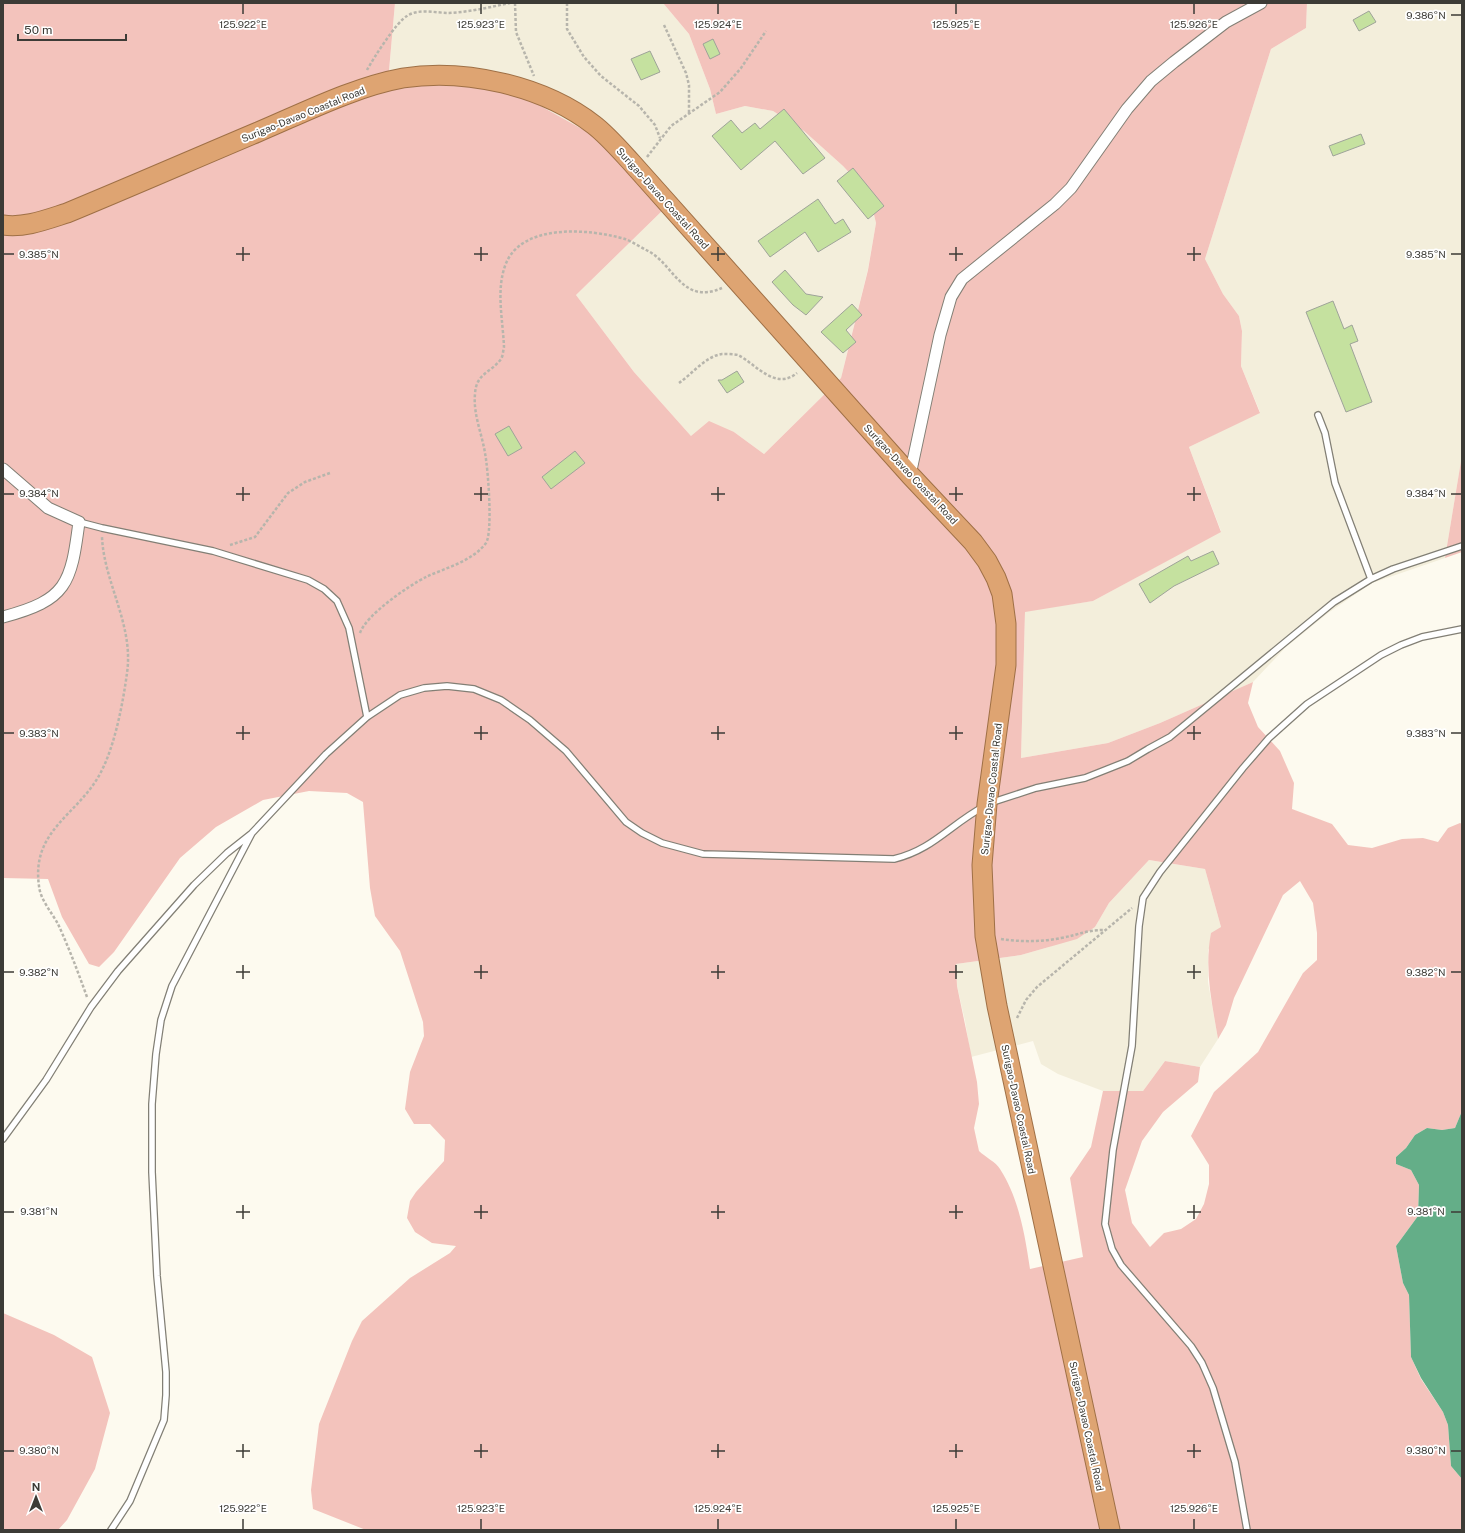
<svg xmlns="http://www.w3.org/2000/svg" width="1465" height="1533" viewBox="0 0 1465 1533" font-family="'Public Sans',sans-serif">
<rect width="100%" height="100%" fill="#fdfaef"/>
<!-- built -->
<path fill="#f3eedb" d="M395 3H663L689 34 710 89 716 114 745 106 773 111 804 131 843 166 869 194 876 223 868 269 841 378 764 454 734 432 691 436 634 372 576 295 664 209 591 134 537 104 388 83Z
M1307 3H1462V455L1445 558 1372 583 1328 613 1285 648 1253 682 1160 723 1108 743 1021 758 1025 611 1093 601 1221 531 1189 447 1260 412 1241 366 1242 331 1239 316 1223 294 1205 259 1271 49 1306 28Z
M1149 860 1205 869 1221 927 1208 950V982L1218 1039 1200 1067 1165 1061 1143 1091H1103L1058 1074 1041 1064 1033 1041 971 1057 965 1021 957 986 956 964 1021 955 1049 947 1095 927 1109 903Z"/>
<!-- green -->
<path fill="#f3c3bc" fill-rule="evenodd" d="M3 3H395L388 82 488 85 537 104 591 134 625 165 664 209 576 295 634 372 691 436 709 421 734 432 764 454 841 378 868 270 876 223 869 194 843 166 804 131 773 111 745 106 716 114 710 89 689 34 663 3H1307L1306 28 1271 49 1205 259 1223 294 1239 316 1242 331 1241 366 1260 413 1189 447 1221 532 1093 601 1025 612 1021 758 1108 743 1160 723 1253 682 1248 703 1258 727 1280 751 1294 783 1292 809 1332 824 1348 845 1372 848 1402 839 1423 838 1438 842 1448 828 1460 823 1462 824V1111L1455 1128 1442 1130 1427 1128 1415 1135 1406 1148 1396 1157V1164L1411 1170 1419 1185 1418 1216 1396 1246 1403 1283 1409 1295 1411 1357 1421 1379 1443 1412 1448 1425 1451 1466 1462 1479V1530H366L313 1509 311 1490 319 1424 352 1341 362 1321 410 1278 450 1253 456 1246 432 1243 415 1232 407 1218 410 1201 416 1192 444 1161 445 1140 430 1124H414L405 1109 410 1072 424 1036 423 1022 400 951 375 916 370 888 363 802 347 793 309 791 263 800 216 827 180 858 114 952 99 967 89 964 62 917 48 879 3 878ZM1149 860 1205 869 1221 927 1211 933C1204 969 1212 1003 1218 1039L1226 1025 1234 998 1283 895 1300 881 1313 903 1317 933V960L1303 973 1258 1052 1214 1092 1191 1136 1209 1165V1184L1204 1204 1196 1219 1181 1229 1164 1233 1150 1247 1132 1223 1125 1190 1142 1141 1163 1112 1198 1082 1200 1067 1165 1061 1143 1091H1103L1091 1147 1070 1178 1083 1257 1030 1269C1025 1236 1019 1198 1000 1169 996 1162 985 1157 979 1151L974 1128 979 1104 977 1082 957 986 956 964 1021 955 1077 939 1095 927 1109 903Z
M1462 455V552L1445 558Z
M3 1313 54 1335 92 1357 110 1413 95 1469 67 1520 58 1530H3Z"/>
<!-- water -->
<path fill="#64ae88" d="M1462 1111V1479L1451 1466 1448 1425 1443 1412 1421 1378 1411 1357 1409 1295 1403 1283 1396 1246 1418 1216 1419 1185 1411 1170 1396 1164V1157L1406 1148 1415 1135 1427 1128 1442 1130 1455 1128Z"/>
<!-- building -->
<path fill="#c5e19f" stroke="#9ea399" d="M1369 11 1376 22 1359 31 1353 20Z
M713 39 720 54 710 59 703 44Z
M650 51 660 72 641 80 631 59Z
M784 109 825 158 803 174 775 141 741 170 712 136 731 120 742 133 755 123 760 129Z
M1361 134 1365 144 1333 156 1329 146Z
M853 168 884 206 868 219 837 181Z
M818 199 835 224 843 219 851 232 818 252 805 232 770 257 758 241Z
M785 270 806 294 823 297 806 315 793 305 772 282Z
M1333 301 1344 329 1352 325 1358 341 1350 344 1372 402 1346 412 1306 312Z
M852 304 862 315 846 330 856 342 843 353 821 332Z
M737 371 744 382 727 393 718 380H722Z
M509 426 522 448 508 456 495 434Z
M575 451 585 463 551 489 542 477Z
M1213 551 1219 564 1174 586 1150 603 1139 584 1188 556 1191 561Z"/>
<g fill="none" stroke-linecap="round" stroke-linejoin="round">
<defs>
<path id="service" d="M1318 415 1325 433 1335 483 1371 579
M79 522 102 528 213 551 308 580 324 589 337 601 349 628 367 717
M990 803 1036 788 1085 778 1128 761 1148 749 1170 737 1334 602 1371 579 1393 569 1462 546
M3 1139 46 1080 91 1007 118 971 194 885 227 853 251 834
M111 1530 130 1501 164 1420 166 1395V1372L157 1276 152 1172V1104L156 1054 161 1020 172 986 252 833 326 754 367 717 400 695 424 688 447 686 474 689 501 700 530 720 566 751 626 822 642 833 662 843 703 854 894 859C932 850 950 825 983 807
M1247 1530 1235 1462 1213 1388 1202 1363 1191 1346 1121 1265 1112 1249 1105 1224 1113 1150 1132 1046 1139 926 1143 898 1160 872 1243 768 1269 738 1307 704 1381 655 1401 645 1422 637 1462 629"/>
<path id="minor" d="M3 469 48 508 79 522C71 584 67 600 3 617
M910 475 940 335 951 297 962 279 1055 204 1071 188 1127 109 1151 81 1174 62 1226 22 1261 3"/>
<path id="trunk" d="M3 225C25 228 45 220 67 213 130 187 194 159 258 132 303 113 354 87 403 78 465 68 544 86 594 125 607 135 619 149 631 162L910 475 973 542 987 561 996 578 1002 594 1006 624V665L987 804 982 865 985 936 997 1006 1110 1530"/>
</defs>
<!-- service casing -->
<use href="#service" stroke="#827f75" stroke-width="8"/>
<!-- minor casing -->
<use href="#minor" stroke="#827f75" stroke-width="13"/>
<!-- trunk casing -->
<use href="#trunk" stroke="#9f7046" stroke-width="21"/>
<!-- path -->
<path stroke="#b7b5ac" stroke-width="2.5" stroke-dasharray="3 2" stroke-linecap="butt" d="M515 3 516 32 534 76
M567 3V29L584 57 601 76 639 106 655 125 660 138
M664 25 686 73 689 85V113
M367 70C373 59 397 21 407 16 419 8 436 13 449 13 470 12 490 7 510 3
M647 157 671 126 720 92 741 68 766 31
M679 383C692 374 706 356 722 354 727 354 734 354 738 355 756 364 775 391 797 373
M230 545 255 537 288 493 305 482 330 473
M360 633C366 615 408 586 426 577 445 568 473 561 486 543 493 532 488 468 485 453 482 434 473 414 475 394 476 373 491 373 501 359 503 356 503 351 504 347 503 321 496 291 505 266 520 222 591 229 625 239 633 242 642 248 650 252 675 267 683 305 722 288
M1001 939C1020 942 1042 942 1061 938 1078 935 1086 930 1104 930
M87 997C78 972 69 948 58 924 52 913 40 899 39 886 31 829 79 815 101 772 115 745 123 703 127 673 134 625 104 583 102 537
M1017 1018 1026 1000 1037 987 1132 908"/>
<!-- service -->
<use href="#service" stroke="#fff" stroke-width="5.5"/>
<!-- minor -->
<use href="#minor" stroke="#fff" stroke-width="11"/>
<!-- trunk -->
<use href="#trunk" stroke="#dea472" stroke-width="19"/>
</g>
<!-- ticks -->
<path fill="none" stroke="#3c3b36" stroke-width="1.5" d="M243 4V14M481 4V14M718 4V14M956 4V14M1194 4V14M1451 15H1461M243 247V261M481 247V261M718 247V261M956 247V261M1194 247V261M4 254H14M236 254H250M474 254H488M711 254H725M949 254H963M1187 254H1201M1451 254H1461M243 487V501M481 487V501M718 487V501M956 487V501M1194 487V501M4 494H14M236 494H250M474 494H488M711 494H725M949 494H963M1187 494H1201M1451 494H1461M243 726V740M481 726V740M718 726V740M956 726V740M1194 726V740M4 733H14M236 733H250M474 733H488M711 733H725M949 733H963M1187 733H1201M1451 733H1461M243 965V979M481 965V979M718 965V979M956 965V979M1194 965V979M4 972H14M236 972H250M474 972H488M711 972H725M949 972H963M1187 972H1201M1451 972H1461M243 1205V1219M481 1205V1219M718 1205V1219M956 1205V1219M1194 1205V1219M4 1212H14M236 1212H250M474 1212H488M711 1212H725M949 1212H963M1187 1212H1201M1451 1212H1461M243 1444V1458M481 1444V1458M718 1444V1458M956 1444V1458M1194 1444V1458M4 1451H14M236 1451H250M474 1451H488M711 1451H725M949 1451H963M1187 1451H1201M1451 1451H1461M243 1519V1529M481 1519V1529M718 1519V1529M956 1519V1529M1194 1519V1529"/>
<g text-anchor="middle" stroke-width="3.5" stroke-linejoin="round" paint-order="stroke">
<!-- street labels -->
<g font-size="10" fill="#3c3b36" stroke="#fff">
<text transform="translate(303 114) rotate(-22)" y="4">Surigao-Davao Coastal Road</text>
<text transform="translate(663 198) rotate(48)" y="4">Surigao-Davao Coastal Road</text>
<text transform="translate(911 474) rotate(47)" y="4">Surigao-Davao Coastal Road</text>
<text transform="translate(991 789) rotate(-84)" y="4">Surigao-Davao Coastal Road</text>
<text transform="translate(1019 1109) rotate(78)" y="4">Surigao-Davao Coastal Road</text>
<text transform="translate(1087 1426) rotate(78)" y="4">Surigao-Davao Coastal Road</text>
</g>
</g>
<g font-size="10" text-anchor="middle" fill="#3c3b36" stroke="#fff" stroke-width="3.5" stroke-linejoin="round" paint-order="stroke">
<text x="1426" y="19">9.386°N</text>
<text x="243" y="28">125.922°E</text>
<text x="481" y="28">125.923°E</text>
<text x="718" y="28">125.924°E</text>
<text x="956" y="28">125.925°E</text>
<text x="1194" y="28">125.926°E</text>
<text x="39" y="258">9.385°N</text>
<text x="1426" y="258">9.385°N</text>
<text x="39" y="497">9.384°N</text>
<text x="1426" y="497">9.384°N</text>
<text x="39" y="737">9.383°N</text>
<text x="1426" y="737">9.383°N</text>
<text x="39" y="976">9.382°N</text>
<text x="1426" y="976">9.382°N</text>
<text x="39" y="1215">9.381°N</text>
<text x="1426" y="1215">9.381°N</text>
<text x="39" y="1454">9.380°N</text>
<text x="1426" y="1454">9.380°N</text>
<text x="243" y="1512">125.922°E</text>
<text x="481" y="1512">125.923°E</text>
<text x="718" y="1512">125.924°E</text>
<text x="956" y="1512">125.925°E</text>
<text x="1194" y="1512">125.926°E</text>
</g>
<!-- border -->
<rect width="1465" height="1533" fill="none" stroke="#3c3b36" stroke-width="8"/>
<!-- north arrow -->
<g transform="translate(36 1497)" stroke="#ffffff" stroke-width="3" paint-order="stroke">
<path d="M0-3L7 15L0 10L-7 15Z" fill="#3c3b36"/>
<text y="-6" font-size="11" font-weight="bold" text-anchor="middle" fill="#3c3b36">N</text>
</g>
<!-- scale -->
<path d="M18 34v6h108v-6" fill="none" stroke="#3c3b36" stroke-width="2"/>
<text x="24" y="34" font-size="12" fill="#3c3b36" stroke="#ffffff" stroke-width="3" paint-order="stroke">50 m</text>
</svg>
